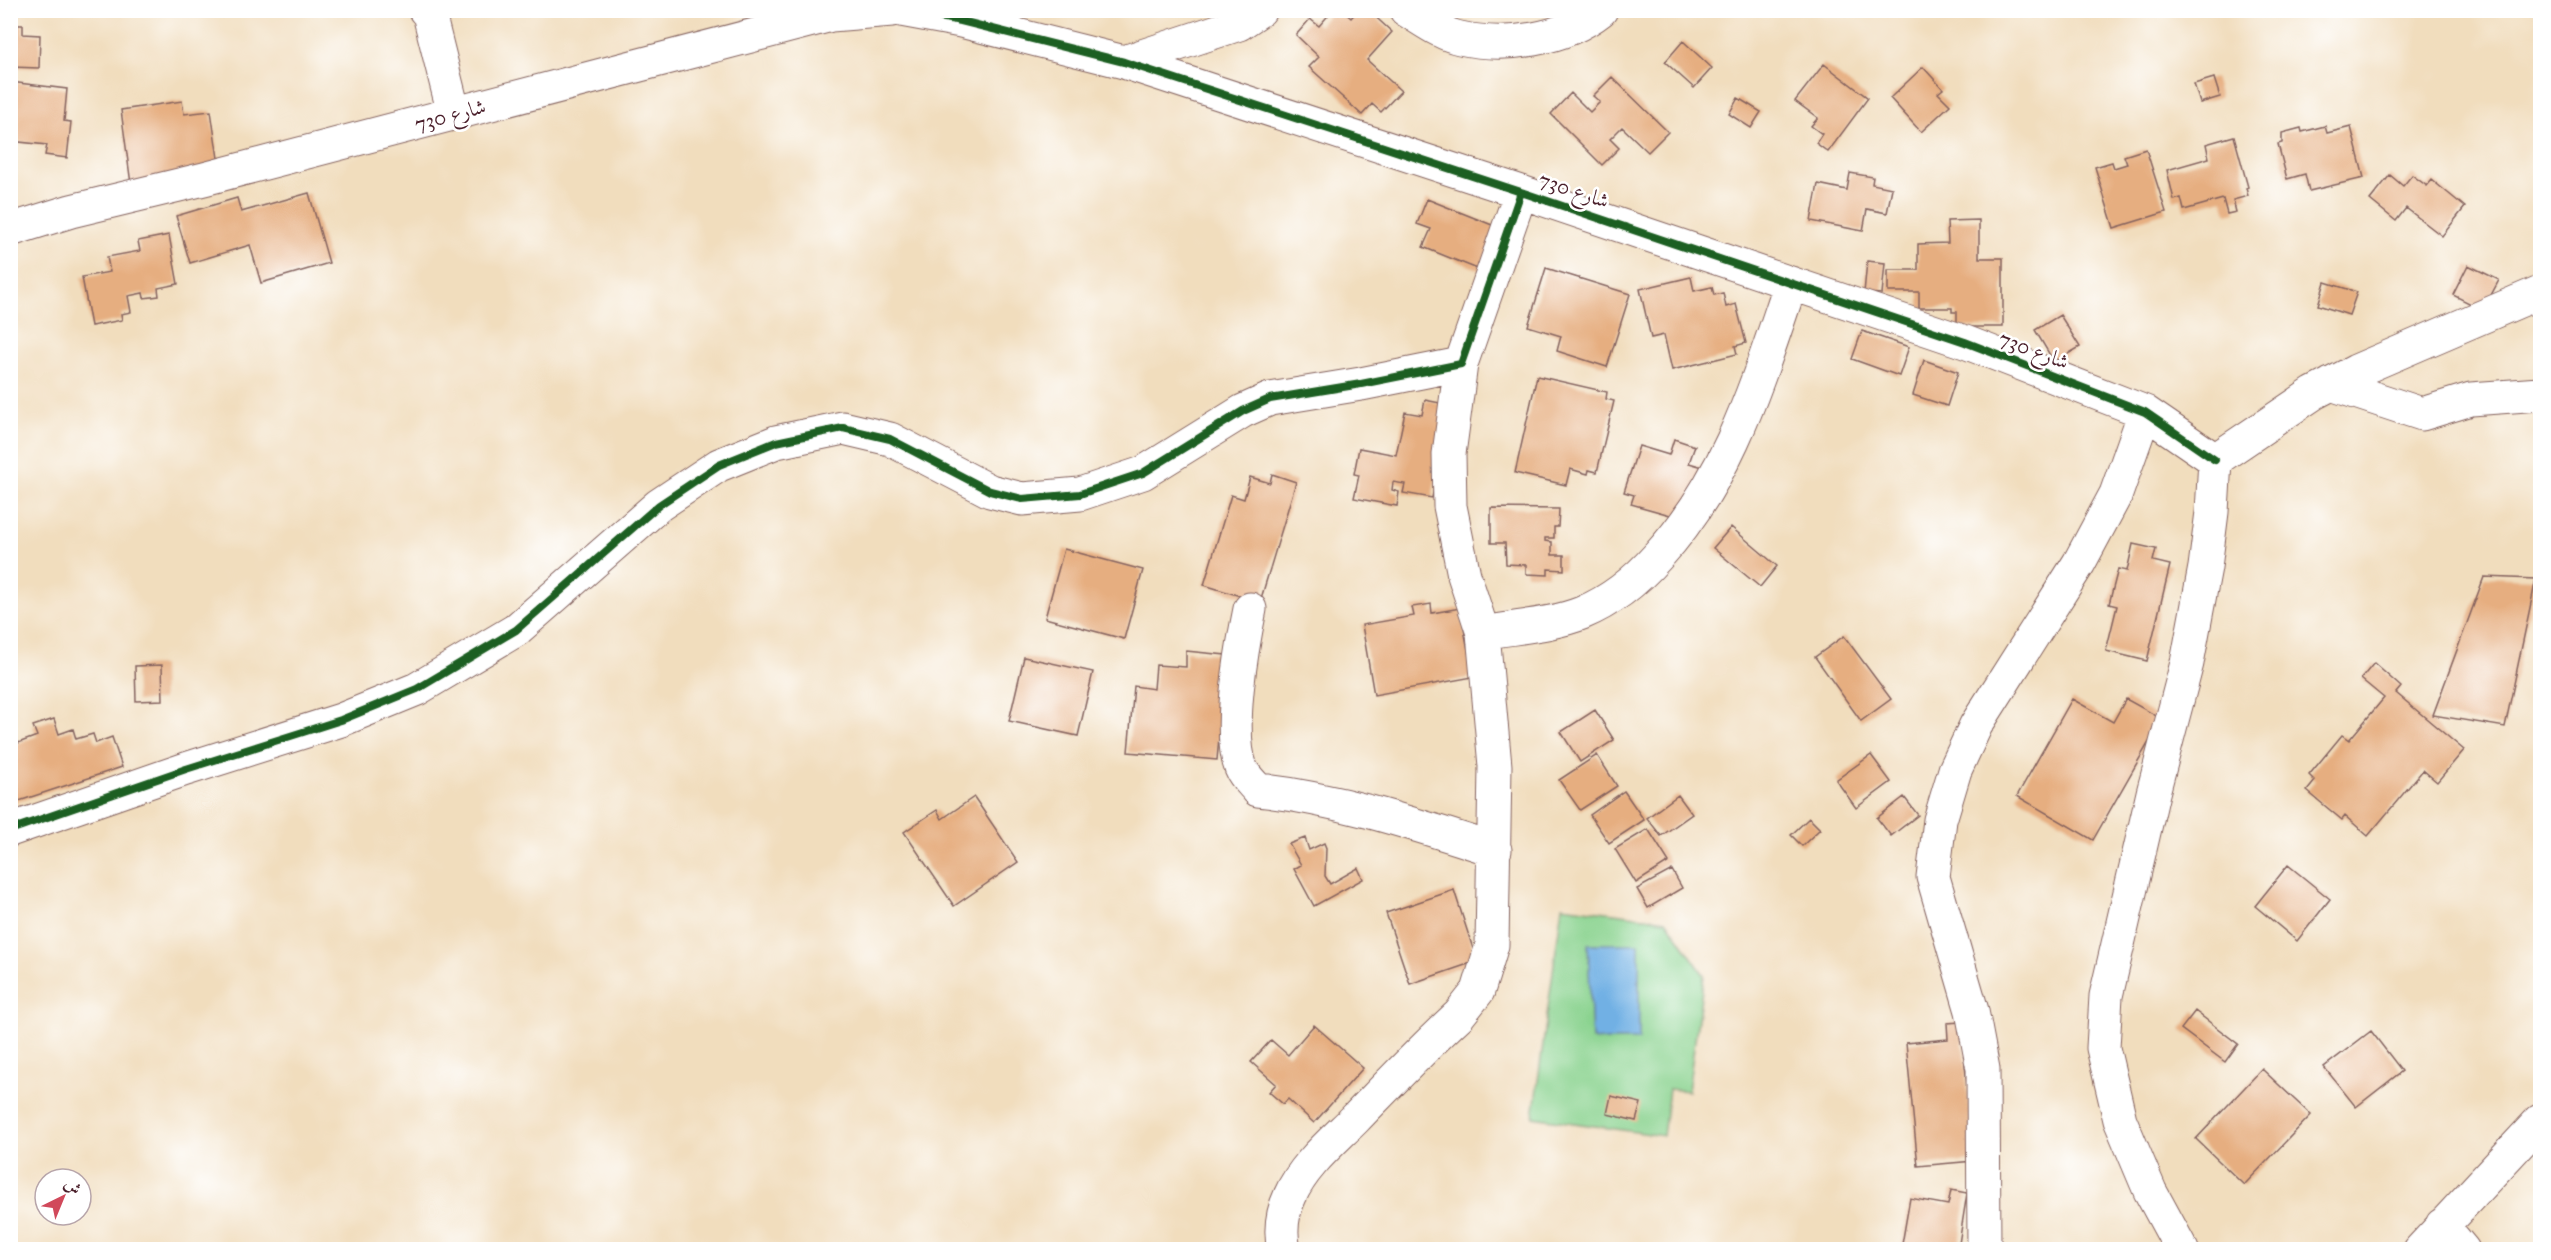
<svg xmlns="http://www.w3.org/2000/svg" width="2551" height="1260" viewBox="0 0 2551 1260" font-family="'IM FELL Great Primer',Amiri,serif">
<rect width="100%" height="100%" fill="#fff"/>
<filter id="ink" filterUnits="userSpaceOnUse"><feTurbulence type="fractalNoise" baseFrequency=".0167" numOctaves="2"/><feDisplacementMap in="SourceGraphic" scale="12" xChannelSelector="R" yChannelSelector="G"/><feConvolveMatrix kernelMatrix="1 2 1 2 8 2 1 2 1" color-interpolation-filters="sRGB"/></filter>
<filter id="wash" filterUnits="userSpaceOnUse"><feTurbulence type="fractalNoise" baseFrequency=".008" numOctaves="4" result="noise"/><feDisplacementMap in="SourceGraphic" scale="24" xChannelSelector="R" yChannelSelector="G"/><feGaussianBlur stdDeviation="1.35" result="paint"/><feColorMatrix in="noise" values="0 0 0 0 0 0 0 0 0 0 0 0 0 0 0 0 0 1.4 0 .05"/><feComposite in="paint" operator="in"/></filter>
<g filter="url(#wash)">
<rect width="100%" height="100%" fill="#f1ddbd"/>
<!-- green -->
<path fill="#8ad38f" stroke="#6a795d" stroke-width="1.5" d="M1562 906 1666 920 1704 975 1688 1091 1669 1089 1663 1136 1533 1117Z"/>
<!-- water -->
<path fill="#71b0e4" stroke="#5e6888" stroke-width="1.5" d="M1588 944H1639V1040H1592Z"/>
<g id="blocks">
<!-- building -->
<path fill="#e6ae80" d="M1333 10H1342L1351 18 1358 10H1368L1392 32 1367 60 1401 91 1381 112 1372 104 1362 115 1309 67 1319 57 1296 35 1310 19 1319 26Z
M10 25H23V34L40 35 39 68 10 67Z
M1683 41 1712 68 1694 88 1665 62Z
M1824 64 1868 98 1828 152 1816 143 1822 134 1811 126 1818 118 1795 101Z
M1923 67 1943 89 1938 93 1950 105 1921 132 1890 98Z
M1612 77 1668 132 1648 152 1622 127 1610 139 1619 148 1602 165 1551 114 1571 93 1590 112 1600 102 1593 96Z
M2214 78 2220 97 2200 103 2194 84Z
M10 82 67 89 64 121 71 122 67 158 45 155 47 145 10 141Z
M1738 98 1761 112 1751 128 1729 114Z
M182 101 184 114 211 111 220 172 131 184 121 110Z
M2325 126 2327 133 2351 127 2364 178 2309 191 2305 174 2287 179 2278 144 2282 143V133L2301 128 2302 132Z
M2234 136 2248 187 2246 188 2248 196 2233 200 2236 212 2227 214 2223 199 2184 210 2181 198 2174 200 2167 170 2209 158 2206 144Z
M2146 149 2166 212 2114 228 2095 167 2112 162 2114 168 2127 164 2124 156Z
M1850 173 1873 177 1872 184 1892 188 1887 213 1867 209 1863 231 1811 221 1818 184 1847 190Z
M2390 175 2403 186 2412 175 2427 186 2432 180 2465 207 2442 236 2406 208 2396 221 2370 200Z
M309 193 329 263 261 283 250 245 190 263 176 216 237 198 241 212Z
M1427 199 1497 227 1480 270 1423 247 1431 229 1417 224Z
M1979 220V258H2003V327H1957V312H1952V308H1919V292H1888V270H1918V244L1948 243 1947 221Z
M169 235 178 284 158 288 159 296 144 298 143 293 128 296 131 312 121 314 122 320 91 326 82 277 110 272 107 257 140 251 138 241Z
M1867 261 1885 263 1882 294 1864 293Z
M2468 265 2499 280 2483 310 2453 295Z
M1546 268 1630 294 1607 367 1557 351 1561 336 1528 326Z
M1691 277 1694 291 1712 287 1714 295 1723 293 1726 307 1736 304 1746 343 1735 346 1737 354 1672 370 1664 335 1651 338 1640 289Z
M2325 282 2357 292 2349 315 2318 305Z
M2060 315 2080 347 2054 362 2035 330Z
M1862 331 1909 347 1899 376 1852 359Z
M1924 360 1958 372 1947 406 1913 395Z
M1537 376 1607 392 1606 399 1614 401 1597 472 1589 470 1588 474 1570 469 1566 485 1515 473Z
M1425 400 1450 405 1432 498 1403 493 1405 484 1393 482 1392 490 1399 492 1397 506 1354 498 1359 475 1354 474 1359 448 1396 455 1405 412 1422 415Z
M1674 439 1695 446 1689 463 1703 467 1681 518 1631 504 1634 495 1624 492 1639 446 1669 455Z
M1272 474 1296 482 1260 602 1204 585 1231 495 1244 499 1250 477 1270 483Z
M1491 508 1559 509 1558 527H1554V538H1545V541L1552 542V555H1564V570L1548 569V575L1526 574V565L1506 564 1505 543H1491Z
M1731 527 1777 566 1760 587 1713 548Z
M2133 544 2156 549 2153 561 2170 565 2147 661 2106 651 2117 606 2109 604 2118 569 2127 571Z
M1064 549 1143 570 1124 639 1045 618Z
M2484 577 2536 579 2505 727 2433 715Z
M1431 604 1432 613 1460 608 1473 677 1374 695 1362 625 1414 616 1412 607Z
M1844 636 1891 699 1861 721 1815 657Z
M1186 651 1226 655 1217 760 1128 752 1134 686 1154 689 1156 665 1186 667Z
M1024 657 1093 672 1078 736 1009 721Z
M2374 663 2401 687 2396 693 2464 750 2437 782 2423 770 2368 836 2345 816 2342 820 2307 791 2315 781 2309 775 2342 735 2349 740 2384 698 2361 679Z
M162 665 163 700 136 701 135 666Z
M2072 699 2113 722 2126 699 2162 719 2093 840 2017 796Z
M1595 710 1614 740 1580 762 1561 732Z
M54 719 59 734 73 729 76 739 93 734 96 743 112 737 122 767 10 804V746L37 736 33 726Z
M1597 755 1617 786 1580 810 1559 780Z
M1871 755 1891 782 1856 808 1836 780Z
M1624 791 1644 820 1609 843 1590 815Z
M1678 795 1692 814 1661 836 1647 818Z
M974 797 1018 862 954 906 904 832 937 810 942 819Z
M1904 797 1918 815 1891 836 1877 818Z
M1809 818 1820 829 1802 846 1791 835Z
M1648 829 1669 862 1636 883 1615 849Z
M1305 838 1309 850 1324 843 1326 848 1325 876 1330 884 1358 868 1363 879 1314 906 1294 869 1301 865 1289 844Z
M2288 865 2330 899 2297 941 2255 906Z
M1672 870 1682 888 1648 908 1637 889Z
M1454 890 1477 961 1410 984 1386 913Z
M2195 1011 2238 1044 2225 1062 2181 1029Z
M1961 1022 1974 1161 1918 1166 1906 1043 1948 1039 1947 1023Z
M1314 1025 1363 1068 1314 1123 1288 1099 1283 1104 1269 1092 1276 1084 1251 1062 1271 1040 1288 1055Z
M2371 1031 2402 1071 2356 1107 2324 1067Z
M2262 1069 2311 1115 2244 1185 2196 1139Z
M1611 1096 1641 1103 1636 1121 1607 1114Z
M1951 1190 1967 1193 1958 1250H1901L1910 1198 1948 1205Z"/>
</g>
</g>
<g filter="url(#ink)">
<use href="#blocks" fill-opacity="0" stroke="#84625e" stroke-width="1.5"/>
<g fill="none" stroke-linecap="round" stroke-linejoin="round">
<defs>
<path id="minor" d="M425 10 429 14 454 114
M901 10 961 21 1124 62 1521 192 1965 342 2145 412 2215 460
M1406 10C1423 20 1441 34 1460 38 1506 48 1563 40 1601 10
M1124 62 1239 24 1260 10
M10 230 71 211 204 179 831 15 892 10
M2331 384 2422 414 2471 399 2540 394
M2215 460 2314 393 2356 371 2540 292
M1250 609C1242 648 1227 731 1241 768 1244 776 1252 783 1258 790 1340 799 1417 825 1495 850
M1483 633C1515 627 1552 625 1582 613 1613 600 1636 581 1658 556 1730 477 1757 382 1791 283
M10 830 186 769 341 720 417 689 516 630 659 505 719 465 776 442 843 428 890 439 990 491 1022 499 1080 494 1143 473 1243 411 1270 399 1361 384 1461 364 1521 192
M2442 1225 2463 1250
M1284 1250C1280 1232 1282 1213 1290 1196 1303 1166 1332 1142 1355 1119 1389 1084 1423 1048 1459 1015L1478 991 1492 945 1495 766 1483 633 1464 575 1450 506 1449 454 1461 364
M1984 1250 1983 1069 1972 1011 1933 877 1940 820 1955 770 1976 725 2079 563 2116 494 2145 412
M2182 1250 2150 1191 2120 1120 2103 1048 2106 996 2153 793 2187 663 2205 567 2212 512 2215 460
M2420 1250 2540 1121"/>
</defs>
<!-- minor casing -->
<use href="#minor" stroke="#84625e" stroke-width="35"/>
<!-- minor -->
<use href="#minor" stroke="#fff" stroke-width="33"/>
<defs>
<path id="cycleway" d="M901 10 961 21 1124 62 1521 192 1965 342 2145 412 2215 460
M10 830 186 769 341 720 417 689 516 630 659 505 719 465 776 442 843 428 890 439 990 491 1022 499 1080 494 1143 473 1243 411 1270 399 1361 384 1461 364 1521 192"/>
</defs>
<!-- cycleway casing -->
<use href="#cycleway" stroke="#fff" stroke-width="11"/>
<!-- cycleway -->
<use href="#cycleway" stroke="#1b5e20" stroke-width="8"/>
</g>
</g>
<g text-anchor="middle" stroke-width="5" stroke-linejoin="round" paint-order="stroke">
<!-- street labels -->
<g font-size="21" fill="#4a1f2b" stroke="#fff">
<text transform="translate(450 115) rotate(-15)" y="7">شارع 730</text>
<text transform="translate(1574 190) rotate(19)" y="7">شارع 730</text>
<text transform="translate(2034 350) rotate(21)" y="7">شارع 730</text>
</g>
</g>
<!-- margin -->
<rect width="2551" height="1260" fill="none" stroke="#fff" stroke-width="36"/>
<!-- north arrow -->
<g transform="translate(63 1197) rotate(43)"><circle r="28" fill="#ffffff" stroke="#b7a5aa" stroke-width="1.5"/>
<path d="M0-4.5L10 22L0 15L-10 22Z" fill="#d1495b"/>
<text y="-9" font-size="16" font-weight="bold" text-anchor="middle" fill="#4a1f2b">ش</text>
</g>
</svg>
